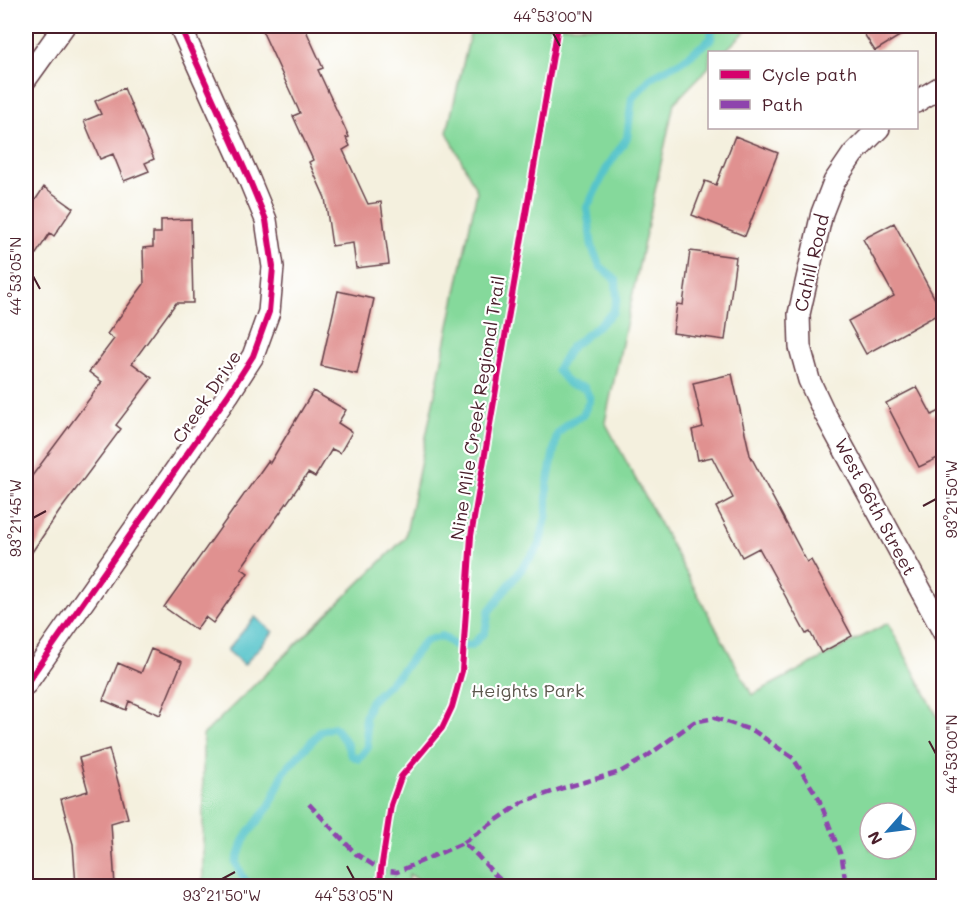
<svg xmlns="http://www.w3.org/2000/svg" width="969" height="912" viewBox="0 0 969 912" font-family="Mali,sans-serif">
<rect width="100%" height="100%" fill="#fff"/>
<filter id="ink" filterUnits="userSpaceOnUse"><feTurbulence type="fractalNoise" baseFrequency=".0167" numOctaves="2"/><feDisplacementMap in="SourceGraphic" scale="12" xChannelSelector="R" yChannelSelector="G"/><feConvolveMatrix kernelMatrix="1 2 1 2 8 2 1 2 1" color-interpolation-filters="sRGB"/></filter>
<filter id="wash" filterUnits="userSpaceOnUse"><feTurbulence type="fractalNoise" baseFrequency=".008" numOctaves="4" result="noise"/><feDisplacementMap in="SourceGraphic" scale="24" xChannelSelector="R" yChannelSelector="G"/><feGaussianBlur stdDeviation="1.35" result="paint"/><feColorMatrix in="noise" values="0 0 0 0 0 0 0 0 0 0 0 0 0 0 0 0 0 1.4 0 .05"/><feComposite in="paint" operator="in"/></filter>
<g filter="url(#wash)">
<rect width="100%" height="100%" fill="#f4f0de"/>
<!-- green -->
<path fill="#85d99b" stroke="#687c63" stroke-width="1.5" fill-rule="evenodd" d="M472 26H751L724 52H710L709 67 674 103 605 422 752 695 888 623 943 727V886H429L409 874V886H203V735L405 538 477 191 447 132ZM870 813H906V849H870Z"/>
<!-- water -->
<path fill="#56c4cb" stroke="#50727b" stroke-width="1.5" d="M255 617 273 632 244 665 227 650Z"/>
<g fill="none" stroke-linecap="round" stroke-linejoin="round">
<!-- stream -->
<path stroke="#56c4cb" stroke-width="8" d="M255 886 245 881 236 863 244 839 270 805 284 772 321 731 334 727 346 742 351 755 359 759 368 747 365 718 370 702 400 673 425 641 442 636 457 647 472 645 485 632 489 611 539 546 547 514V486L557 435 566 425 583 415 590 399 585 388 569 384 557 370 570 348 598 326 613 312 617 299 616 280 600 266 592 248 587 207 608 166 627 138 632 98 653 76 682 61 711 39 712 26"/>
</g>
<g id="blocks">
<!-- building -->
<path fill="#e09190" d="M260 26H304L323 68 318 70 349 137 346 138 350 146 343 150 368 204 381 202 389 264 356 268 353 243 332 246 325 198 309 162 313 160 293 116 300 113Z
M859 26H916L875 51Z
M124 88 154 159 145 163 149 171 124 181 113 154 100 159 84 121 101 114 95 101Z
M735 136 778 153 745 236 692 215 705 181 716 185Z
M44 187 73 208 54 236 50 233 26 269V214Z
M191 219 193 303H176L132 363 152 378 116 425 121 429 59 512 26 561V484L102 382 89 372 114 339 107 334 144 284 143 248 153 247V233H161V220Z
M894 223 942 312 866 354 848 321 894 296 863 239Z
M690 251 736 257 725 340 673 333 677 304 683 305Z
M338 291 374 299 357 374 321 366Z
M732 374 750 455 807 562 811 560 852 636 821 653 810 632 806 634 759 548 742 557 716 507 733 498 712 457 698 460 692 430 703 427 693 383Z
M917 387 932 415 944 409V455L919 467 886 403Z
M313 391 346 410 338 423 352 432 340 453 332 449 315 477 308 473 241 568 248 573 213 623 205 617 196 630 164 607 268 461 270 463Z
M151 649 182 662 160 715 129 701 126 710 103 700 118 663 141 673Z
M109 749 128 818 111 823 115 886H76L73 844 61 799 88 791 79 758Z"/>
</g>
</g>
<g filter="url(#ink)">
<use href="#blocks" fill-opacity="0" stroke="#643e46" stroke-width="1.5"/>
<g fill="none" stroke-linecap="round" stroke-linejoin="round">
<defs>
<path id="minor" d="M26 79 64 26
M916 102 944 85
M879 128 853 154 834 182 822 213 799 314 800 347 809 380 824 412 944 633
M26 684 228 395 253 356 269 312 273 267 266 220 249 179 180 26"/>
</defs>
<!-- minor casing -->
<use href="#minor" stroke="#643e46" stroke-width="24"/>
<!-- minor -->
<use href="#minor" stroke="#fff" stroke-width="21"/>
<!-- quiet -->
<path stroke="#8e44ad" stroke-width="4.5" stroke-dasharray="9 4.5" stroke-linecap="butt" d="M309 804 356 854 381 870 397 872 463 843C480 855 491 874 508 886
M463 843 523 802 563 788 620 772 646 757 694 722 715 718 754 731 793 758 819 799 842 858 846 886"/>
<defs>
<path id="cycleway" d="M26 684 228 395 253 356 269 312 273 267 266 220 249 179 180 26
M380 886 381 870 391 805 401 777 442 728 452 707 462 671 471 536 558 26"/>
</defs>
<!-- cycleway casing -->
<use href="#cycleway" stroke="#fff" stroke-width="10"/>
<!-- cycleway -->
<use href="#cycleway" stroke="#d6006c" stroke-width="6"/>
</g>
</g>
<!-- ticks -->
<path fill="none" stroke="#4a1f2b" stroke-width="2" d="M553 33 560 46M33 276 40 289M923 506 936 499M33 518 46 511M929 741 936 754M347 866 354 879M222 879 235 872"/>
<g text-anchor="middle" stroke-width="4.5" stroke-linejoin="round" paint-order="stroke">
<!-- street labels -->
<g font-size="18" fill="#4a1f2b" stroke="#fff">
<text transform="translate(812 263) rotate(-77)" y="6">Cahill Road</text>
<text transform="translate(207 397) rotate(-56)" y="6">Creek Drive</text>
<text transform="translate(478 408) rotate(-81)" y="6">Nine Mile Creek Regional Trail</text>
<text transform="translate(875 507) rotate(62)" y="6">West 66th Street</text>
</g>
<!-- park labels -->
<g font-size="18" fill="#5c574d" stroke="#fff">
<text x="528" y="697">Heights Park</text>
</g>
</g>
<!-- margin -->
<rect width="969" height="912" fill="none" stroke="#fff" stroke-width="66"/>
<!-- legend -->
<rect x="708" y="51" width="210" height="78" fill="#ffffff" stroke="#b7a5aa" stroke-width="1.5"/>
<rect x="720" y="70" width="30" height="9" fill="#d6006c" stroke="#b7a5aa" stroke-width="1.5"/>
<text x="762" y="81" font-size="18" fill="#4a1f2b">Cycle path</text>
<rect x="720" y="100" width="30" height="9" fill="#8e44ad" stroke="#b7a5aa" stroke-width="1.5"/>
<text x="762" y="111" font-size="18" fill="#4a1f2b">Path</text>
<!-- north arrow -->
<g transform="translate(888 831) rotate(242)"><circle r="28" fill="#ffffff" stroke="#b7a5aa" stroke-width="1.5"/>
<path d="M0-4.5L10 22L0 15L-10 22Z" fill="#1f6fb2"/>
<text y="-9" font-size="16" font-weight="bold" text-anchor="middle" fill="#4a1f2b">N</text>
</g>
<rect x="33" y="33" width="903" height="846" fill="none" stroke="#4a1f2b" stroke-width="2"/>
<g font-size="15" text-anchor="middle" fill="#4a1f2b">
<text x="553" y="22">44°53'00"N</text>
<text transform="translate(16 276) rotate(-90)" y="5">44°53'05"N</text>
<text transform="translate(952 499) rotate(-90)" y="5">93°21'50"W</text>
<text transform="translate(16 518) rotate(-90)" y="5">93°21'45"W</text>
<text transform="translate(952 754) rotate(-90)" y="5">44°53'00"N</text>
<text x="222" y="901">93°21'50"W</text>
<text x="354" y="901">44°53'05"N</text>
</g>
</svg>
